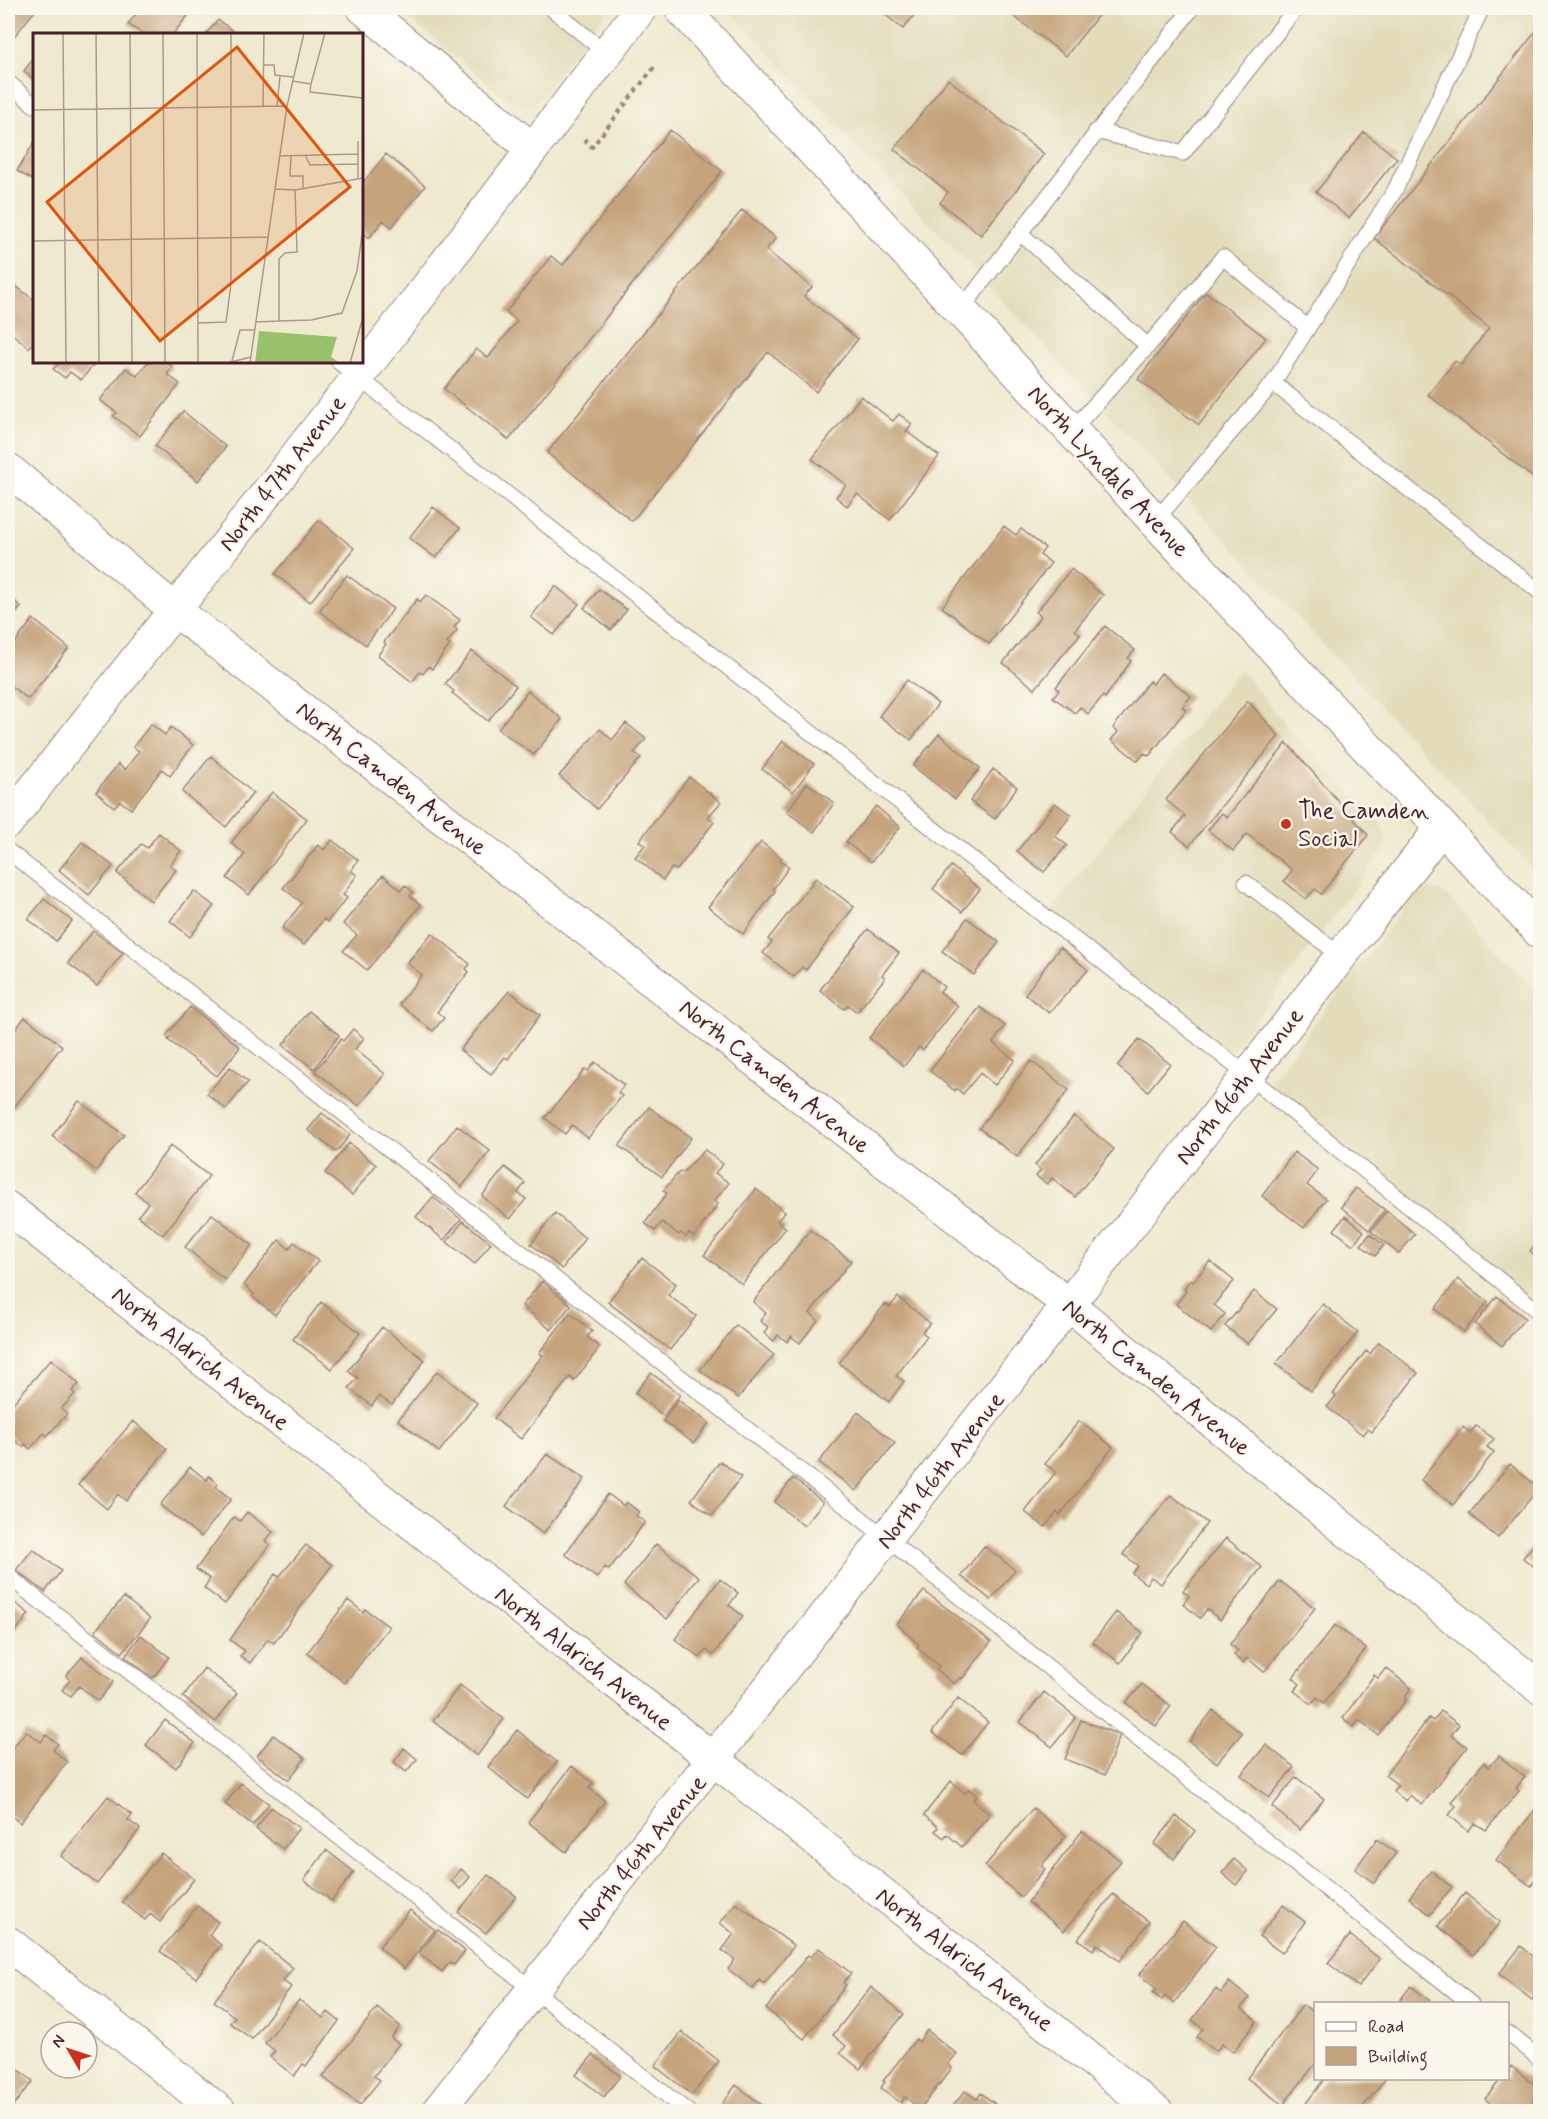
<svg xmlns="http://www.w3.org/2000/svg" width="1548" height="2119" viewBox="0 0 1548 2119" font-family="Mynerve,sans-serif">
<rect width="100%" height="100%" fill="#fbf7ec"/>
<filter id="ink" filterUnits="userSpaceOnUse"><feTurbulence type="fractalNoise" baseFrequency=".0167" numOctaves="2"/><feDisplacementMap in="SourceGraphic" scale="12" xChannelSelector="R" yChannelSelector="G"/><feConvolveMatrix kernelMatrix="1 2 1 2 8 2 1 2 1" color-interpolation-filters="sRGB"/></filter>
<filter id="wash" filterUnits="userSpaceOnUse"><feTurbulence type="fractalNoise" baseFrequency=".008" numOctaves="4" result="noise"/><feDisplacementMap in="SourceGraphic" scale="24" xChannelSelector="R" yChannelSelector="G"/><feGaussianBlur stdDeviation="1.35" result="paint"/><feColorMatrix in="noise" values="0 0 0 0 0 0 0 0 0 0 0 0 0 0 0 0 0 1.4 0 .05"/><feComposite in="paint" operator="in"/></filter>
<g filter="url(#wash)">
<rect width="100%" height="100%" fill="#efe9cf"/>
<!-- built -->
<path fill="#e2dcba" d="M396 8H606L604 14 541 97 532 104 521 105 508 100Z
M727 8H1540V877L1030 330Z
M1240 669 1288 729 1383 825 1387 845 1227 1058 1046 917Z
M1427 889 1441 892 1452 900 1540 996V1314L1268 1084 1412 897Z"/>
<g id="blocks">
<!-- building -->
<path fill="#c5a47d" d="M8 8H37L8 44Z
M141 8H194L173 34H143L128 24Z
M877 8H920L903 29Z
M1003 8H1104L1066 56Z
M218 20 237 34H206Z
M1540 26V483L1428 395 1455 361 1461 365 1489 328 1374 238Z
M34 58V80L24 71Z
M948 79 1044 154 981 235 940 203 948 192 894 149Z
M670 130 722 171 509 440 444 389 476 349 488 358 517 321 506 312 551 256 563 265Z
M1364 132 1397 158 1349 218 1316 192Z
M34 143V181L17 171Z
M386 154 425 186 392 227 383 220 369 238 362 231V184Z
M742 210 776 238 766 250 812 287 804 296 858 339 816 392 768 352 632 521 547 453Z
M12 283 34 300V341L29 348 8 330V289Z
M1206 292 1266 338 1199 425 1138 379Z
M60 362H96L81 380 70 372 65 378 53 369Z
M148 362H166L173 367 167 374 180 384 140 436 113 416 117 413 100 400 126 368 137 376Z
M861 396 893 421 899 414 912 424 906 431 939 456 890 520 857 494 847 506 836 497 846 485 812 459Z
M183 411 226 447 198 481 155 446Z
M433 507 460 528 436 558 409 538Z
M319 520 354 548 310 602 275 574Z
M1004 526 1016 535 1021 529 1045 548 1040 555 1051 563 989 644 942 607Z
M1071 569 1103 595 1075 630 1080 634 1035 689 1003 663 1041 616 1036 612Z
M347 575 393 609 366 645 319 611Z
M555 586 579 604 554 635 531 617Z
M599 589 627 610 611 630 584 608Z
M8 595 21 607 8 623Z
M426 595 460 620 454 627 457 630 447 643 450 645 432 669 429 666 423 674 420 672 412 682 378 655 386 644 384 642 417 599 420 602Z
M33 619 69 648 28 699 8 684V652Z
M1105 626 1135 650 1128 658 1131 661 1105 698 1103 696 1088 714 1080 707 1075 713 1053 697 1059 690 1056 687Z
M472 651 516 686 488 721 452 693 454 691 445 684Z
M1161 673 1191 696 1182 707 1186 710 1149 756 1144 753 1138 761 1111 740 1118 732 1113 728 1149 681 1153 684Z
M907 680 938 704 911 740 879 716Z
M528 691 562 719 534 755 498 729Z
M1248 701 1279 736 1189 846 1172 832 1185 816 1166 800Z
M626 723 646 739 634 753 641 758 597 809 559 776 600 729 612 740Z
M151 724 165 735 171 727 193 745 170 776 162 769 131 809 120 801 114 807 96 792 118 764 125 770 139 751 133 747Z
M939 734 980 768 955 799 913 766Z
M783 741 814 764 793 792 762 769Z
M1287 743 1368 835 1321 894 1315 889 1306 899 1284 881 1292 870 1247 834 1233 851 1208 830 1222 813 1227 817Z
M211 756 253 793 226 827 182 792Z
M993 769 1017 787 995 819 970 801Z
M689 777 721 802 708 817 714 822 677 870 672 868 663 880 635 857 645 845 639 841Z
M807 783 834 803 814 832 787 812Z
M272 792 307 819 249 895 227 878 245 854 231 843Z
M1055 803 1071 815 1055 836 1067 845 1044 872 1017 851Z
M876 806 900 827 871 862 846 842Z
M159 833 181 851 170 865 176 870 151 901 117 873 141 844 147 848Z
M332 840 358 860 351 871 357 875 343 895 347 898 327 922 324 919 304 945 282 928 302 903 283 888 318 845 324 850Z
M82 842 113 866 89 895 59 870Z
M761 842 782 858 780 860 789 867 773 889 775 891 743 934 708 907Z
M951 866 980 889 962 912 933 889Z
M383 875 401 890 405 885 413 892 410 896 421 905 367 970 343 951 357 935 343 924Z
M816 878 854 907 806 970 802 967 794 977 763 953 772 942 768 939Z
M194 891 214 906 190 937 170 921Z
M44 899 72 921 56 941 28 919Z
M967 918 999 942 974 975 942 951Z
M868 929 899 953 882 975 885 978 857 1012 848 1005 844 1009 820 990Z
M93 931 123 953 97 986 68 963Z
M432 933 470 964 466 969 469 972 437 1012 444 1018 433 1031 399 1004 422 975 407 963Z
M1060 947 1088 970 1049 1013 1025 994Z
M923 969 944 987 940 992 958 1006 923 1050 919 1047 904 1066 869 1038Z
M509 991 540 1015 508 1059 505 1057 491 1074 460 1050Z
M190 1007 240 1047 217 1076 168 1040 170 1038 166 1036Z
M980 1007 1005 1026 993 1043 1015 1060 995 1085 980 1073 963 1094 956 1088 955 1091 930 1071Z
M309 1011 339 1035 314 1069 283 1045Z
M25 1017 62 1046 12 1110 8 1107V1039Z
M353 1029 364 1038 355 1049 385 1074 359 1106 315 1071 341 1039 343 1041Z
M1139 1039 1170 1064 1148 1091 1117 1066Z
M1031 1061 1069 1090 1017 1157 979 1128Z
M595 1062 624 1085 618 1093 622 1096 588 1138 572 1125 565 1134 545 1118 585 1069 588 1071Z
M230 1067 248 1082 226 1109 207 1094Z
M79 1101 124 1135 96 1171 52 1136Z
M649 1107 691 1138 662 1177 619 1146Z
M322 1113 350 1135 336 1152 308 1130Z
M1074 1116 1114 1149 1075 1197 1052 1178 1047 1184 1036 1176 1041 1170 1035 1165Z
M457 1125 490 1151 462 1187 429 1161Z
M349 1143 376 1165 352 1195 325 1173Z
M170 1146 209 1176 163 1235 138 1216 148 1203 135 1192Z
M705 1150 723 1164 715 1173 729 1183 714 1201 718 1204 694 1237 689 1233 686 1237 681 1233 679 1235 662 1222 655 1231 645 1223 667 1193 663 1191 680 1171 682 1173Z
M1294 1152 1318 1170 1307 1185 1326 1199 1304 1228 1262 1196Z
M505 1167 525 1183 518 1193 526 1199 510 1219 482 1196Z
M1356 1188 1385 1210 1369 1230 1341 1207Z
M756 1189 785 1212 777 1221 786 1228 742 1284 704 1255Z
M433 1197 461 1219 444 1240 416 1217Z
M1387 1211 1415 1234 1399 1254 1371 1231Z
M555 1213 585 1238 562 1269 531 1244Z
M212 1214 252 1245 225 1280 185 1247Z
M1345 1216 1364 1231 1353 1245 1334 1230Z
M463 1221 491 1243 475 1264 447 1242Z
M810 1230 851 1261 810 1313 818 1320 800 1343 791 1336 787 1342 778 1335 774 1341 764 1333 768 1327 760 1321 766 1313 753 1302Z
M1370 1234 1384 1245 1375 1256 1361 1245Z
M1540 1238V1259L1530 1251Z
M279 1240 289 1249 294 1242 318 1261 275 1315 252 1296 254 1294 244 1285Z
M642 1258 676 1284 668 1295 696 1316 670 1350 608 1302Z
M1210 1261 1234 1281 1214 1305 1225 1314 1211 1332 1176 1304 1186 1291 1184 1289 1190 1280 1193 1282Z
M1458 1279 1488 1302 1464 1332 1435 1309Z
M542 1281 571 1305 551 1330 522 1306Z
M1254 1291 1277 1309 1248 1344 1225 1326Z
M1497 1296 1525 1318 1502 1346 1475 1324Z
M898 1297 930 1323 922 1332 927 1336 896 1376 904 1381 889 1402 839 1363 885 1304 890 1307Z
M321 1302 360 1333 332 1369 293 1339Z
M1323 1304 1358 1332 1311 1391 1276 1364Z
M570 1313 592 1331 587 1337 600 1347 574 1381 570 1377 521 1439 494 1418 543 1355 539 1353Z
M736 1325 774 1355 738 1398 700 1370Z
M382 1327 425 1360 392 1405 379 1396 372 1406 349 1388 358 1378 348 1371Z
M1379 1342 1418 1373 1372 1432 1368 1429 1363 1435 1327 1407 1336 1396 1333 1394 1366 1351 1370 1354Z
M51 1359 79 1384 72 1391 75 1394 61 1409 67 1414 47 1436 44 1433 30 1449 25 1444 23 1447 8 1434V1409Z
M437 1371 477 1403 439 1452 398 1420Z
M651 1373 680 1395 664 1416 635 1393Z
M678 1400 709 1423 694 1443 663 1421Z
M858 1412 895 1443 856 1491 819 1462Z
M133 1421 167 1449 126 1501 118 1494 107 1509 78 1485Z
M1079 1421 1113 1447 1060 1515 1057 1512 1045 1527 1025 1512 1056 1472 1045 1464Z
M1476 1426 1494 1439 1487 1447 1494 1452 1453 1505 1421 1480 1463 1427 1470 1433Z
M547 1454 585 1479 543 1534 506 1506Z
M720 1461 741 1477 712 1516 691 1500Z
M1510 1464 1539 1488 1498 1538 1469 1514Z
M190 1467 207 1480 209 1476 218 1484 216 1487 231 1499 201 1537 160 1505Z
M793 1478 823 1502 804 1526 774 1502Z
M608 1494 624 1506 626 1502 639 1512 636 1516 645 1522 609 1570 605 1567 597 1578 565 1554Z
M1171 1495 1207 1523 1161 1584 1151 1577 1146 1584 1132 1573 1138 1566 1123 1554Z
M247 1512 273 1532 265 1541 270 1545 225 1604 204 1588 210 1579 196 1569 234 1517 240 1521Z
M1540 1536V1572L1523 1558Z
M1226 1538 1262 1567 1220 1620 1207 1609 1200 1618 1183 1604 1189 1596 1183 1591Z
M656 1544 699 1577 667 1619 624 1585Z
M306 1545 332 1565 274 1643 268 1639 250 1663 240 1656 245 1651 230 1640 275 1574 279 1577Z
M984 1546 1015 1570 991 1600 961 1576Z
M33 1549 61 1571 45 1592 16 1570Z
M720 1579 738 1593 729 1605 743 1616 713 1655 706 1650 700 1658 675 1639Z
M1280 1581 1315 1608 1264 1672 1247 1658 1243 1663 1234 1655 1238 1651 1230 1644Z
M924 1591 991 1642 962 1679 960 1677 954 1684 936 1669 939 1666 917 1648 919 1645 897 1624Z
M8 1597 29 1614 11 1637 8 1634Z
M124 1597 150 1619 122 1653 95 1631Z
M348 1600 363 1612 365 1609 389 1627 345 1683 307 1653Z
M1116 1612 1143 1633 1120 1663 1093 1642Z
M1335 1625 1366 1649 1324 1703 1317 1697 1311 1704 1294 1691 1300 1684 1293 1678Z
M141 1635 169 1657 153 1678 125 1656Z
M82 1657 113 1682 98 1701 79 1686 71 1696 62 1690 70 1680 66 1676Z
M204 1668 237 1693 216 1722 183 1697Z
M1386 1668 1411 1688 1404 1698 1406 1700 1378 1735 1359 1720 1354 1727 1343 1718 1374 1675 1378 1678Z
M1142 1684 1171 1706 1156 1726 1126 1703Z
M460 1685 504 1719 477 1756 433 1721Z
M1044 1692 1076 1717 1052 1747 1020 1722Z
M958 1698 988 1722 962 1755 932 1732Z
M1213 1710 1242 1733 1217 1763 1189 1741Z
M1441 1711 1459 1725 1451 1735 1467 1747 1422 1805 1410 1795 1406 1801 1393 1791 1398 1785 1385 1775 1429 1718 1433 1721Z
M165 1720 195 1743 176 1768 146 1745Z
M1081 1720 1120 1735 1105 1775 1065 1759Z
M517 1730 557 1762 527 1799 488 1767Z
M26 1731 41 1742 46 1735 58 1744 53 1750 67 1762 20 1823 8 1813V1754Z
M273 1735 305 1758 289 1780 257 1756Z
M1266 1745 1294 1767 1269 1798 1241 1775Z
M404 1748 417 1759 406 1772 394 1762Z
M1499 1756 1525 1777 1516 1788 1519 1791 1486 1830 1475 1823 1468 1831 1449 1815 1456 1806 1451 1802 1484 1762 1489 1767Z
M572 1766 593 1783 589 1788 605 1801 566 1852 528 1822Z
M1296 1777 1324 1799 1300 1830 1272 1807Z
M951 1781 965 1793 969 1789 977 1796 973 1800 990 1814 962 1847 947 1834 944 1838 935 1831 938 1827 924 1815Z
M241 1783 269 1804 253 1825 225 1804Z
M108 1796 132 1815 128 1820 140 1829 97 1884 61 1856Z
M1540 1803V1873L1531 1886 1496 1860Z
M271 1807 299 1828 283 1849 256 1829Z
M1033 1808 1066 1836 1041 1866 1045 1869 1021 1897 985 1866Z
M1176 1816 1195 1831 1174 1859 1154 1844Z
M1082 1831 1121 1861 1064 1931 1028 1902Z
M1377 1839 1396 1853 1374 1883 1355 1869Z
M326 1850 354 1872 332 1901 304 1880Z
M161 1853 194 1879 160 1922 150 1914 145 1920 122 1902Z
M1234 1859 1248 1871 1236 1885 1222 1873Z
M461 1869 470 1877 460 1889 451 1881Z
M1431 1871 1452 1887 1430 1915 1409 1898Z
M488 1875 516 1896 486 1933 458 1912Z
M1465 1893 1500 1922 1473 1955 1438 1926Z
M1113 1894 1149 1922 1120 1961 1097 1944 1093 1950 1078 1939Z
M736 1903 794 1946 764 1984 759 1980 753 1989 728 1969 735 1960 722 1950 734 1934 720 1923Z
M1283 1905 1305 1922 1282 1953 1259 1936Z
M197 1906 218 1922 209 1935 221 1945 196 1978 160 1951Z
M410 1910 435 1930 404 1969 379 1947Z
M1183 1921 1216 1947 1174 2003 1165 1996 1162 2000 1153 1993 1157 1989 1139 1975Z
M438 1930 465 1951 454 1965 450 1962 442 1972 419 1953Z
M1350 1935 1380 1959 1358 1987 1328 1963Z
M260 1942 293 1968 283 1981 291 1987 252 2039 230 2023 235 2017 214 2001Z
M1521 1946 1540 1962V1989L1532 2000 1499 1974Z
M819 1948 851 1973 843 1983 846 1985 804 2039 766 2009 808 1955 811 1957Z
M1229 1982 1249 1998 1241 2008 1257 2021 1233 2052 1222 2044 1216 2051 1197 2037 1203 2029 1192 2020 1216 1989 1221 1993Z
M1411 1986 1434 2004H1397Z
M871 1987 904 2014 860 2069 840 2053 846 2046 833 2035Z
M299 2000 323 2018 328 2012 339 2021 306 2066 303 2064 294 2076 270 2057 275 2051 265 2043Z
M1303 2005 1316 2014V2063L1283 2105 1247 2078Z
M377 2008 400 2026 391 2038 399 2044 374 2076 380 2080 360 2105 323 2077Z
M927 2030 957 2054 948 2064 952 2068 920 2109 905 2097 901 2103 881 2088 885 2082 883 2081 916 2039 919 2042Z
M682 2032 719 2061 692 2095 655 2066Z
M593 2055 620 2076 604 2097 576 2075Z
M14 2066 33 2081 8 2112V2075Z
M1511 2066 1540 2089 1526 2112H1501L1485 2099 1502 2078H1508V2071Z
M1325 2078H1386L1359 2112H1305L1304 2106Z
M736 2085 767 2109 765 2112H716Z
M965 2091 977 2099 981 2093 995 2104 989 2112H948Z"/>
</g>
</g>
<g filter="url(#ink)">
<use href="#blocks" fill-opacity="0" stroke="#9c847d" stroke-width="1.5"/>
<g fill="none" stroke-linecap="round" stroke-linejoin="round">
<defs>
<path id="service" d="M551 8 605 52
M8 82 34 105
M1096 131 1183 153 1296 8
M1020 233 1148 346 1223 257 1308 328
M961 310 1192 8
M339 362 1247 1075 1540 1313
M1273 383 1395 190 1482 8
M1072 430 1148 346
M1155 521 1273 383 1540 592
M8 851 857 1515 1471 2004
M1246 883 1341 956
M8 1576 688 2112
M1508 2033 1540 2059"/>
<path id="minor" d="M363 8 532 149
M8 469 175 610 1069 1305 1540 1688
M8 822 358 377 641 8
M8 1208 688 1739 1157 2112
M437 2112 1442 827"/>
<path id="tertiary" d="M681 8 1155 521 1540 932
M8 1943 220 2112"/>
</defs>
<!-- service casing -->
<use href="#service" stroke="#9c847d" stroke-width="17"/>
<!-- minor casing -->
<use href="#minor" stroke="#9c847d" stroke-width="34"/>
<!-- tertiary casing -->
<use href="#tertiary" stroke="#9c847d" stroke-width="35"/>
<!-- path -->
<path stroke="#9c847d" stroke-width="4" stroke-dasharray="4.5 4.5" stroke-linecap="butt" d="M584 139 592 147 655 66"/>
<!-- service -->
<use href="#service" stroke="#fff" stroke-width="15"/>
<!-- minor -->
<use href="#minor" stroke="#fff" stroke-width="32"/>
<!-- tertiary -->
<use href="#tertiary" stroke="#fff" stroke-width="33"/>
</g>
</g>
<!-- markers -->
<circle fill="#c8321e" stroke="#fbf7ec" stroke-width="2" cx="1286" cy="824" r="6"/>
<g text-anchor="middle" stroke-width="5" stroke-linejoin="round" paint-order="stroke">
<!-- street labels -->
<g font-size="24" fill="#4a1f2b" stroke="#fbf7ec">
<text transform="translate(1109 471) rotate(47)" y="8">North Lyndale Avenue</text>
<text transform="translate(282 473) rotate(-52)" y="8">North 47th Avenue</text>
<text transform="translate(392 778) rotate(38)" y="8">North Camden Avenue</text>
<text transform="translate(775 1076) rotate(38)" y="8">North Camden Avenue</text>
<text transform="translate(1239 1086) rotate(-52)" y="8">North 46th Avenue</text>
<text transform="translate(201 1358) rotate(38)" y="8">North Aldrich Avenue</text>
<text transform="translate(1157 1377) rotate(39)" y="8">North Camden Avenue</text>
<text transform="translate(940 1470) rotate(-52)" y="8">North 46th Avenue</text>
<text transform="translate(584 1658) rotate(38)" y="8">North Aldrich Avenue</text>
<text transform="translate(641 1852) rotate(-51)" y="8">North 46th Avenue</text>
<text transform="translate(965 1959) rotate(38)" y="8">North Aldrich Avenue</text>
</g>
<!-- poi labels -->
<g font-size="24" fill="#4a1f2b" stroke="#fbf7ec" text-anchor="start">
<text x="1298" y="818">The Camden<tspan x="1298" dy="28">Social</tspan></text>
</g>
</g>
<!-- overview -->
<g transform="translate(33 33)">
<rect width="330" height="330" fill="#efe9cf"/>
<path d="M226 298 304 304 298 324 307 330H222Z" fill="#99c16d"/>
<path fill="none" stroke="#ad988d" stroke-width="1.5" d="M30 0 33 330M63 0 66 330M97 0 99 330M130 0 132 330M164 0 165 330M230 32H241L242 42 260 44M259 48 278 51 292 0M278 51 277 59 330 65M230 73 231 0M244 73 247 43M0 77 254 73M272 122 277 132 325 131M246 123 325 121M258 123 257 143H270V156M325 145V108M262 157 330 145M0 208 235 204M246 288 278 287 309 280 324 238 330 195M223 289 246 288V226L252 220 264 219 262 157 242 156M165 290 193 289 198 251V0M199 328 207 297H222M194 330 218 324M217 330 254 73 271 0M317 330 330 284"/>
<path fill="#e0560e" fill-opacity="0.15" stroke="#e0560e" stroke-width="3" d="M204 14 317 154 127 308 14 169Z"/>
<rect width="330" height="330" fill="none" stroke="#4a1f2b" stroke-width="3"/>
</g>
<!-- margin -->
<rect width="1548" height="2119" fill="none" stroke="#fbf7ec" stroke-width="30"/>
<!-- legend -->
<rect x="1314" y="2002" width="195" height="78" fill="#fbf7ec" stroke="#b4a19f" stroke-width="1.5"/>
<rect x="1326" y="2022" width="30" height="9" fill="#ffffff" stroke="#b4a19f" stroke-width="1.5"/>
<text x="1368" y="2032" font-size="18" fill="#4a1f2b">Road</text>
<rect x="1326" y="2047" width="30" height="18" fill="#c5a47d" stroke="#b4a19f" stroke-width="1.5"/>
<text x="1368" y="2062" font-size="18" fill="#4a1f2b">Building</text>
<!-- north arrow -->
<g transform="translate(69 2050) rotate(309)"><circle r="28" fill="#fbf7ec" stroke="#b4a19f" stroke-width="1.5"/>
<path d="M0-4.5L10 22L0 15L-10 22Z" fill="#c8321e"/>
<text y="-9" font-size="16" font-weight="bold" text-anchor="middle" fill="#4a1f2b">N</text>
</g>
</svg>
